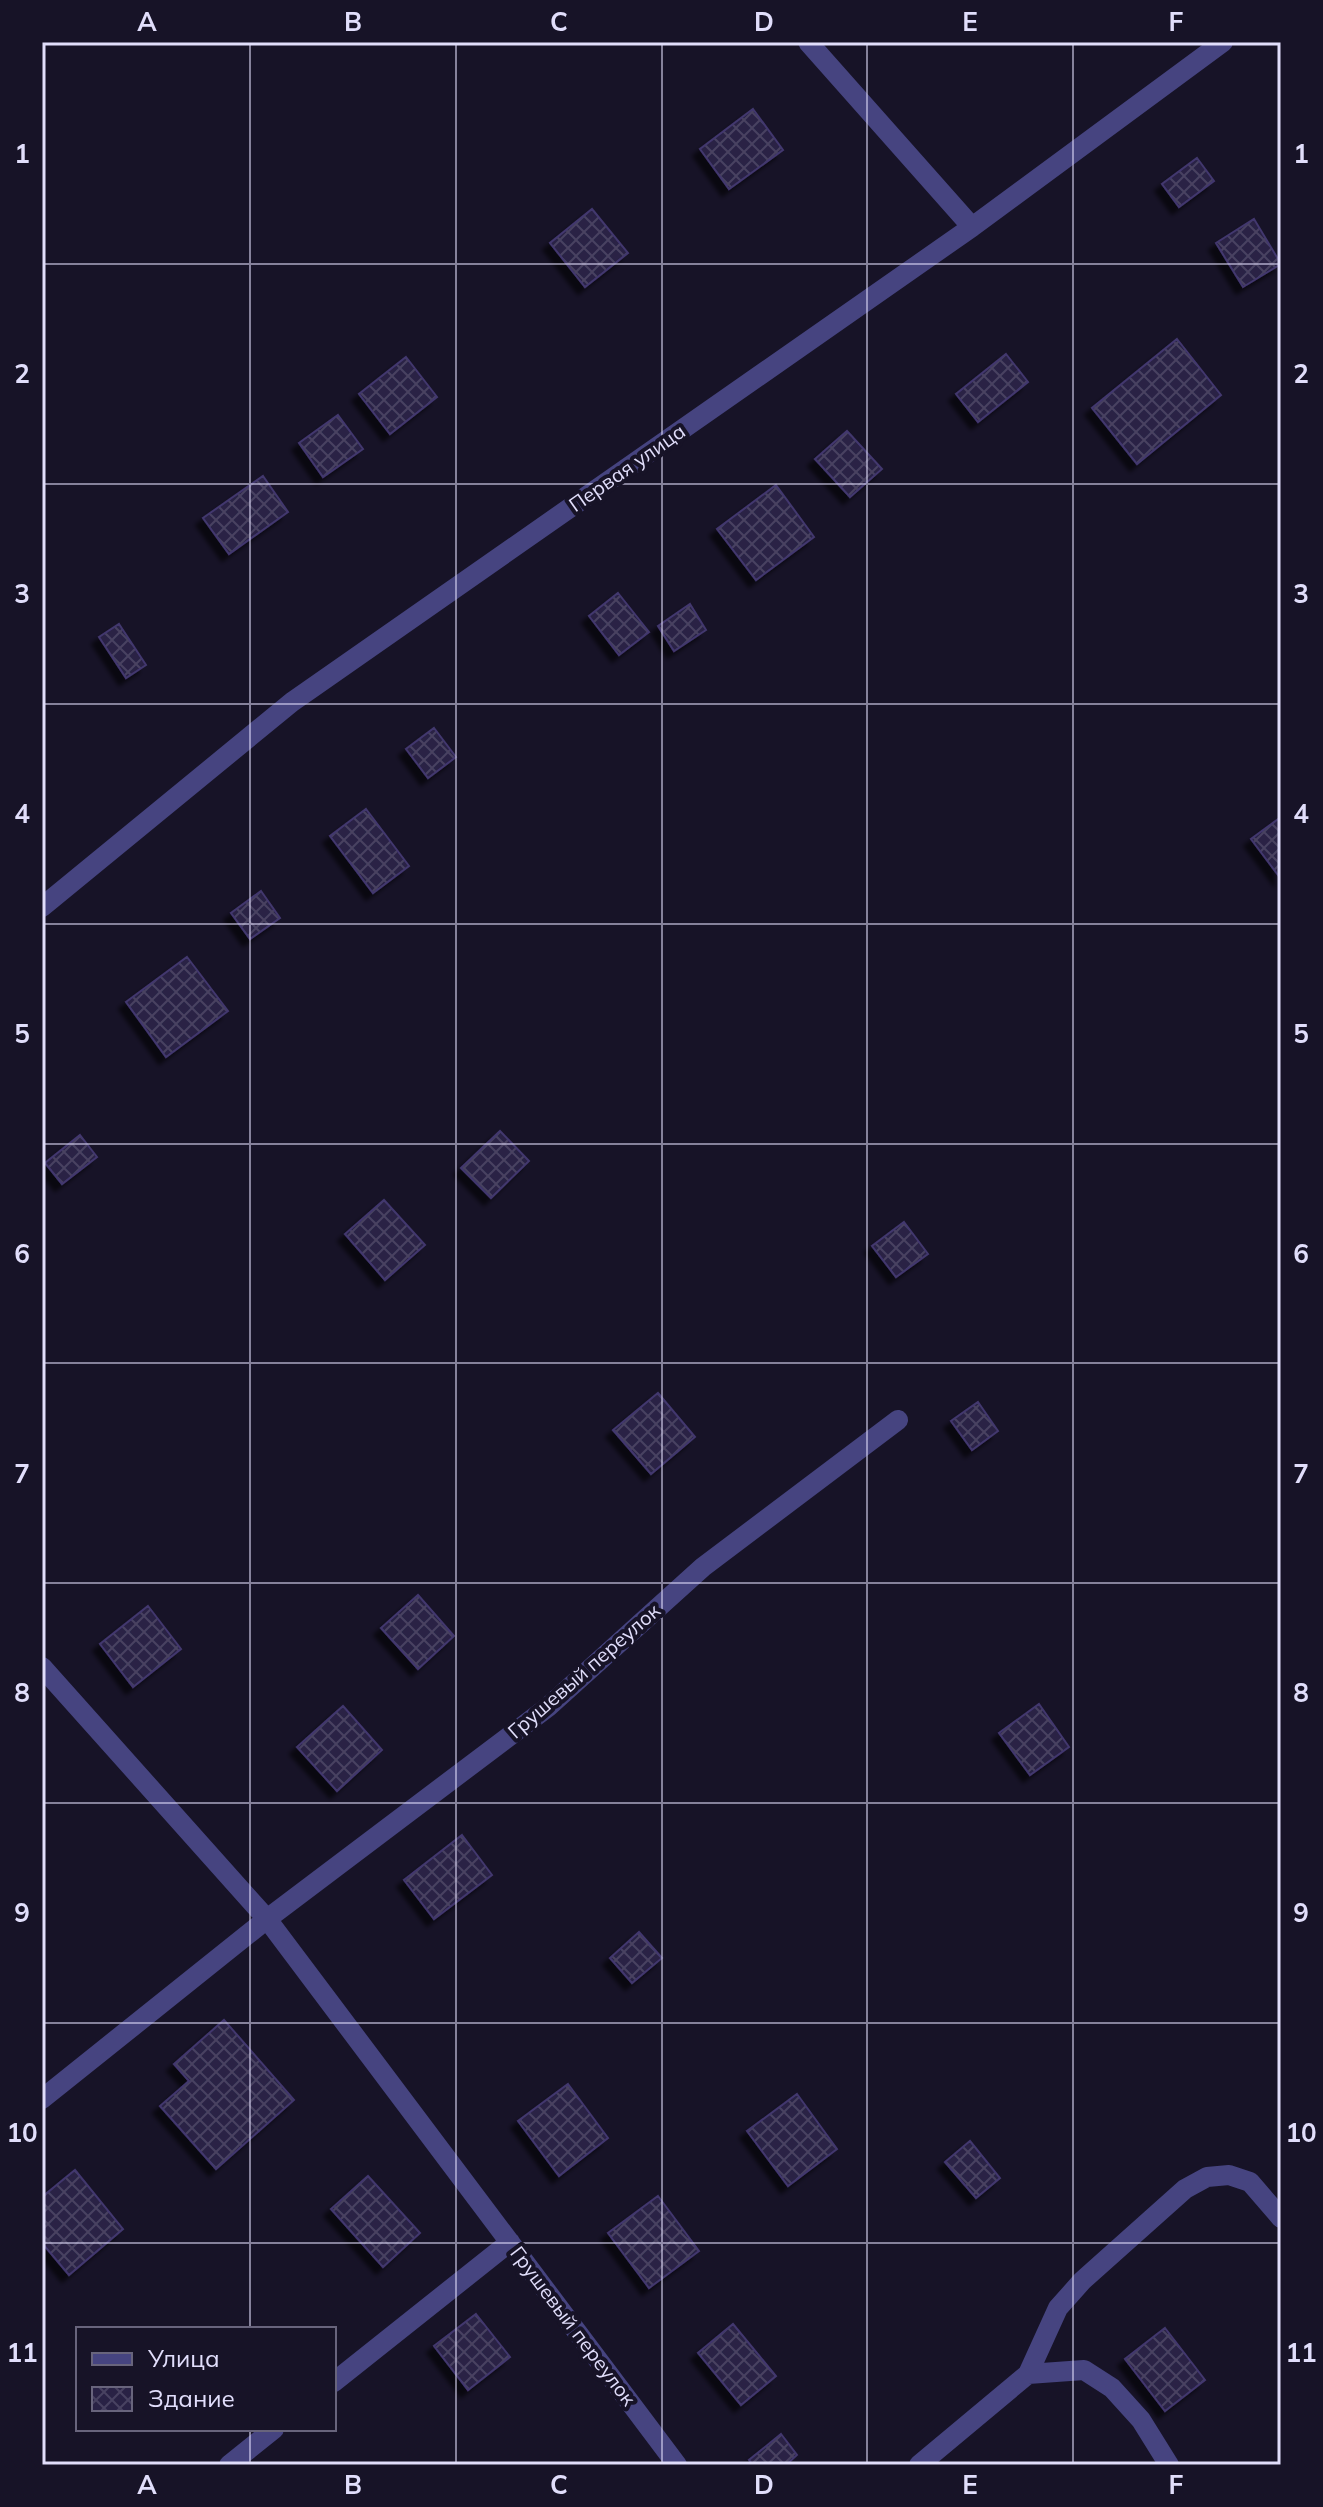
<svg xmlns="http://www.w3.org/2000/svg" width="1323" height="2507" viewBox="0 0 1323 2507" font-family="Mulish,sans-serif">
<defs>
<pattern id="building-cross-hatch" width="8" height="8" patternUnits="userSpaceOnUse" patternTransform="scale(2)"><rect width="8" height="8" fill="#292245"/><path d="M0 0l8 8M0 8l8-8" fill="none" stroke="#484261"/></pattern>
<filter id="shadow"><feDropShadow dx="-7" dy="7" stdDeviation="2" flood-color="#0009"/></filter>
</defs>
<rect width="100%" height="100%" fill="#171327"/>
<!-- building -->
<path fill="url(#building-cross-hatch)" stroke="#42376e" stroke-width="2" filter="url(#shadow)" d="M753 109 783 150 729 189 700 149Z
M1197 158 1214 181 1179 207 1162 184Z
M592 209 628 253 585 287 550 243Z
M1254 219 1281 264 1243 287 1216 243Z
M1177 339 1221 395 1137 464 1092 408Z
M1006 354 1028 382 978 422 956 394Z
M406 357 437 397 390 434 359 394Z
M338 415 363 449 323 477 299 443Z
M847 431 882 469 850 497 815 459Z
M263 476 288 512 229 554 203 518Z
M776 485 814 537 756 580 717 529Z
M618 593 649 632 619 655 589 616Z
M690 604 706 630 674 651 658 626Z
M119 624 146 665 126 678 99 637Z
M434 728 456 757 428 778 406 749Z
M366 809 409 866 373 893 330 836Z
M1281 817V879L1251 839Z
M261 891 280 918 250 939 231 913Z
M187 957 228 1011 166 1057 126 1002Z
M500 1131 529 1161 491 1198 461 1168Z
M80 1135 97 1157 62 1184 45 1163Z
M384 1200 425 1245 385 1280 345 1234Z
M904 1222 928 1254 896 1277 872 1246Z
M658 1393 695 1437 651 1474 613 1430Z
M978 1402 998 1431 972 1450 951 1421Z
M418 1595 454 1636 418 1669 381 1628Z
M148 1606 181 1649 133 1687 100 1644Z
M1039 1704 1069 1747 1030 1775 999 1733Z
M343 1706 382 1750 337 1791 297 1747Z
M462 1835 492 1875 434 1919 404 1880Z
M639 1932 662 1958 632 1983 610 1958Z
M224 2020 294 2100 216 2169 160 2106 189 2081 174 2064Z
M568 2084 608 2138 559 2176 518 2121Z
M797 2094 837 2149 788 2186 747 2131Z
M970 2141 1000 2178 976 2198 945 2162Z
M75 2170 123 2229 69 2275 42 2243V2197Z
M368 2176 420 2233 383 2267 331 2209Z
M658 2196 699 2251 649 2288 608 2233Z
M476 2314 510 2357 468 2390 434 2346Z
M733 2324 776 2376 741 2405 698 2353Z
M1165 2328 1205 2380 1165 2411 1125 2359Z
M781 2434 797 2455 786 2465H753L749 2460Z"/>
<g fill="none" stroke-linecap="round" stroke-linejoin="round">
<!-- service -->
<path stroke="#464480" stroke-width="20" d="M42 1667 267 1919 677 2465
M42 2099 267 1919 548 1707 703 1567 898 1420
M1028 2374 1058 2308 1082 2281 1185 2189 1207 2177 1229 2175 1250 2182 1281 2218
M334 2382 510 2242
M229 2465 274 2429
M919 2465 1028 2374 1084 2370 1112 2388 1141 2420 1169 2465"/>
<!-- minor -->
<path stroke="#464480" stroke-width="20" d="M808 42 972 227
M42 907 292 702 972 227 1223 42"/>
</g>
<!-- grid -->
<path fill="none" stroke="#e1defb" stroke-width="2" stroke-opacity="0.55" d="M250 42V2329M456 42V2465M662 42V2465M867 42V2465M1073 42V2465M42 264H1281M42 484H1281M42 704H1281M42 924H1281M42 1144H1281M42 1363H1281M42 1583H1281M42 1803H1281M42 2023H1281M42 2243H1281M250 2429V2465"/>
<g text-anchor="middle" stroke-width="8" stroke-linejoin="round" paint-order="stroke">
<!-- street labels -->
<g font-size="20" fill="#e1defb" stroke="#171327">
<text transform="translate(627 468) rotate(-35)" y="7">Первая улица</text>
<text transform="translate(584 1671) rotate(-41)" y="7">Грушевый переулок</text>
<text transform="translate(573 2326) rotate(53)" y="7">Грушевый переулок</text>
</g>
</g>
<!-- border -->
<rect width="1323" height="2507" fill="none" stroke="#171327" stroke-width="88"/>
<!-- legend -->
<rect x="76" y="2327" width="260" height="104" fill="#171327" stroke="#68647c" stroke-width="2"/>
<rect x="92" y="2353" width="40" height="12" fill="#464480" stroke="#68647c" stroke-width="2"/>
<text x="148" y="2367" font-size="24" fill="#e1defb">Улица</text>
<rect x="92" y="2387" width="40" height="24" fill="url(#building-cross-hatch)" stroke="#68647c" stroke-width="2"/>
<text x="148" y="2407" font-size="24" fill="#e1defb">Здание</text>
<rect x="44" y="44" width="1235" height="2419" fill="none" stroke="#e1defb" stroke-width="3"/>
<g font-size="26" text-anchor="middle" font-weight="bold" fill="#e1defb">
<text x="147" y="31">A</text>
<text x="353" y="31">B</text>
<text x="559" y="31">C</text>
<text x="764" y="31">D</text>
<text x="970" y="31">E</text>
<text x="1176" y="31">F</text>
<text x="22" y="163">1</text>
<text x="1301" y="163">1</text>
<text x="22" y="383">2</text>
<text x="1301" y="383">2</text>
<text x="22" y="603">3</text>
<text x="1301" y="603">3</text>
<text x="22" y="823">4</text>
<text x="1301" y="823">4</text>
<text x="22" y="1043">5</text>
<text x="1301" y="1043">5</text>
<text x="22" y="1263">6</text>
<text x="1301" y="1263">6</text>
<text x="22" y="1483">7</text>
<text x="1301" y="1483">7</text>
<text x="22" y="1702">8</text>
<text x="1301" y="1702">8</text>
<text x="22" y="1922">9</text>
<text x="1301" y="1922">9</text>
<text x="22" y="2142">10</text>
<text x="1301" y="2142">10</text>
<text x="22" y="2362">11</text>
<text x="1301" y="2362">11</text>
<text x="147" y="2494">A</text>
<text x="353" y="2494">B</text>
<text x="559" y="2494">C</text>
<text x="764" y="2494">D</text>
<text x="970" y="2494">E</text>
<text x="1176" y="2494">F</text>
</g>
</svg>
